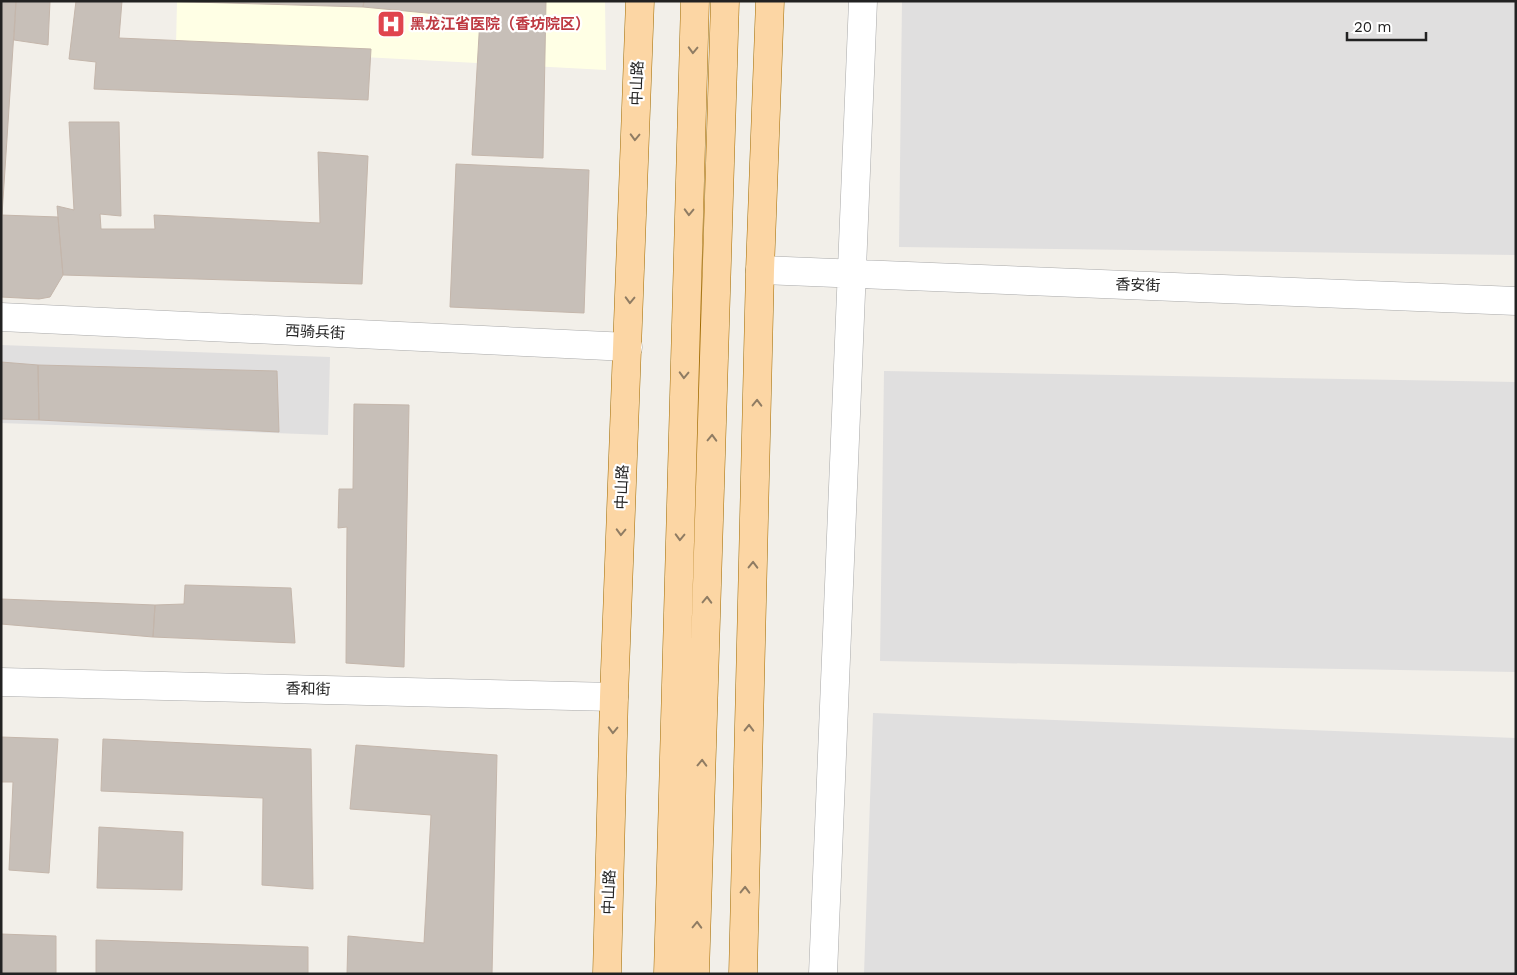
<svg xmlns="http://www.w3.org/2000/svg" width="1517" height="975" viewBox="0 0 1517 975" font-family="'Work Sans','Noto Sans SC',sans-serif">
<rect width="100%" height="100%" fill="#f2efe9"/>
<!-- residential -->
<path fill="#e0dfdf" d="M902 1H1516V255L899 247Z
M1 345 330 357 328 435 1 423Z
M884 371 1516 382V672L880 661Z
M873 713 1516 738V974H864Z"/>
<!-- education -->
<path fill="#ffffe5" d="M177 1H605L606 70 176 47Z"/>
<!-- building -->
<path fill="#c7bfb8" stroke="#c4b6ab" d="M1 1H16L2 215H1Z
M16 1H50L48 45 14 40Z
M76 1H122L119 38 371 49 368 100 94 89 96 62 69 59Z
M158 1H364L363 7Z
M364 1H546L543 158 472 155 480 18 363 7Z
M69 122H119L121 216 100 214 101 229H155L154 215 320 223 318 152 368 156 362 284 63 275 57 206 74 210Z
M456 164 589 170 584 313 450 307Z
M1 215 58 217 63 275 50 297 39 299 1 297Z
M1 362 38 365 39 420 1 419Z
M38 365 277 371 279 432 39 420Z
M354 404 409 405 404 667 346 663 347 527 338 528 339 489H353Z
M185 585 291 588 295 643 153 637 155 605 184 604Z
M1 599 155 605 153 637 1 624Z
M1 737 58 739 49 873 9 870 13 782H1Z
M103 739 311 749 313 889 262 885 263 798 101 791Z
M356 745 497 755 492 974H347L348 936 424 943 431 815 350 809Z
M99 827 183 832 182 890 97 888Z
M1 934 56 936V974H1Z
M96 940 308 947V974H96Z"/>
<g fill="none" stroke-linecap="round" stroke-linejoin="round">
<defs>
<path id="minor" d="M760 270 1516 301
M1 317 628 347
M1 682 614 697
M823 974 863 1"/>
<path id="major" d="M607 974 614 697 640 1
M668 974 695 1
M695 974 725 1
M743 974 760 270 770 1"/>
</defs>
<!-- minor casing -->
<use href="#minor" stroke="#a9a9a9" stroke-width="29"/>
<!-- major casing -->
<use href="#major" stroke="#a06b00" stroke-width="29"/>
<!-- minor -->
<use href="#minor" stroke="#fff" stroke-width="28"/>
<!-- major -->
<use href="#major" stroke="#fcd6a4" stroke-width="28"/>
</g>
<!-- one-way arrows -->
<defs><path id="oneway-chevron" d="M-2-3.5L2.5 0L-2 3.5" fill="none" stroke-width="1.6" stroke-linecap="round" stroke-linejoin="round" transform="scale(1.25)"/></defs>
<g stroke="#8f7c63">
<use href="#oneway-chevron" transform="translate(693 50) rotate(92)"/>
<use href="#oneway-chevron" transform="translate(635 137) rotate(92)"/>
<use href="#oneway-chevron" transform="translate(689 212) rotate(92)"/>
<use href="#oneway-chevron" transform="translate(630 300) rotate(92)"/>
<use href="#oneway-chevron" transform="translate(684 375) rotate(92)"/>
<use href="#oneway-chevron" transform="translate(757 403) rotate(-89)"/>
<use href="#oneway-chevron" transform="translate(712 438) rotate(-88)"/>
<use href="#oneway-chevron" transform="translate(621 532) rotate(92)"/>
<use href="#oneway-chevron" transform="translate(680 537) rotate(92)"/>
<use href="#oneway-chevron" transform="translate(753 565) rotate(-89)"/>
<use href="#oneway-chevron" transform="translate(707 600) rotate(-88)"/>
<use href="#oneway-chevron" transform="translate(749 728) rotate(-89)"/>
<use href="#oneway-chevron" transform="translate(613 730) rotate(92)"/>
<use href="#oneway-chevron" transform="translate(702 763) rotate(-88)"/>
<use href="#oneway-chevron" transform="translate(745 890) rotate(-89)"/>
<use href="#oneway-chevron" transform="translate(697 925) rotate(-88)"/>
</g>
<!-- icons -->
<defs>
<symbol id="hospital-square" viewBox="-11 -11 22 22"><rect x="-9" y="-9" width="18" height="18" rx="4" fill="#e0444e" stroke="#fff"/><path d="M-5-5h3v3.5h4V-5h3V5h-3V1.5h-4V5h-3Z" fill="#fff"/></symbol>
</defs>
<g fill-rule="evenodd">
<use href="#hospital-square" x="375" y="8" width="32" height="32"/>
</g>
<g text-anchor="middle" stroke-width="4.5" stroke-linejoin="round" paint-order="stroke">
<!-- health labels -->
<g font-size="15" font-weight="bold" fill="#be3a42" stroke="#fff" text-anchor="start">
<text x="410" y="29">黑龙江省医院（香坊院区）</text>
</g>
<!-- street labels -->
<g font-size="15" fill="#222" stroke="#fff">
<text transform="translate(637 83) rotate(-88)" y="5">中山路</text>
<text transform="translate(1138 285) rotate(2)" y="5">香安街</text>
<text transform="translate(315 332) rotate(3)" y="5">西骑兵街</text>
<text transform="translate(622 487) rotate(-88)" y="5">中山路</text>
<text transform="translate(308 689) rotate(1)" y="5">香和街</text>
<text transform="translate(609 892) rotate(-88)" y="5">中山路</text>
</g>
</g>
<!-- border -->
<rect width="1517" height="975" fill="none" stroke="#222222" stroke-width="5"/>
<!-- scale -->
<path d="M1347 32v8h79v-8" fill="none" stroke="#222222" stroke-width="2.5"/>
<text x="1354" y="32" font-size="15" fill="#222222" stroke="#ffffff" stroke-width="4" paint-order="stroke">20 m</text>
</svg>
